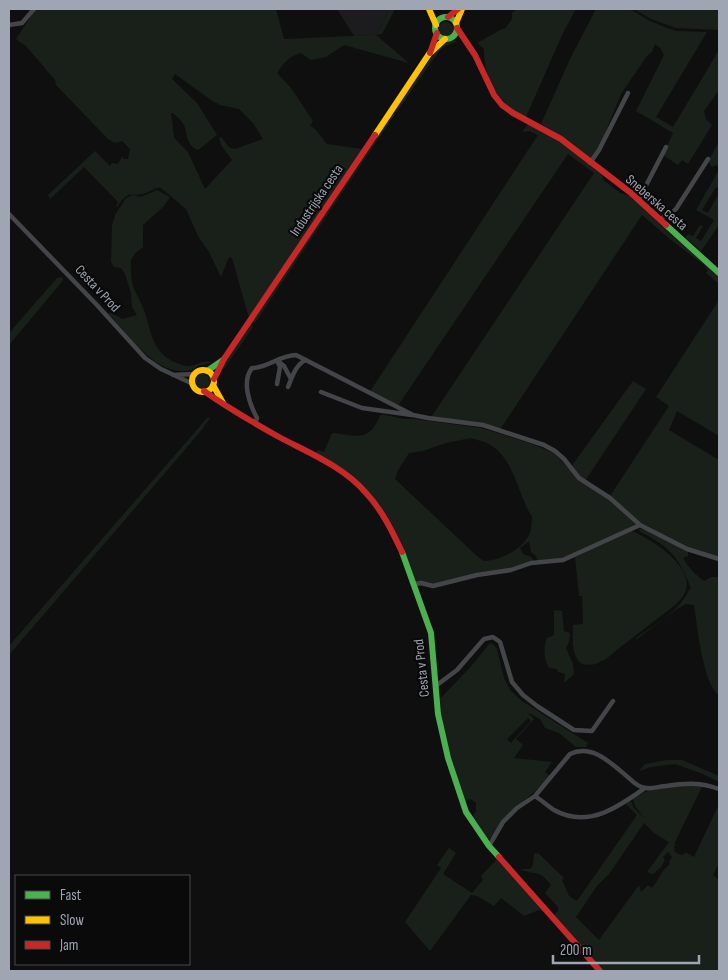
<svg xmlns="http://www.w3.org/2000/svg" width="728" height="980" viewBox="0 0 728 980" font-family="'Sofia Sans Condensed',sans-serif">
<rect width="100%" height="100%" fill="#0f0f10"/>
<!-- built -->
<path fill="#1c1c1e" d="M337 9H389L385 19 375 35 354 36Z"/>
<!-- green -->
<path fill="#19201a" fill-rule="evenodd" d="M36 9H276L284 39 375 35 385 19 389 9H395L382 34 376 35 409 63 344 45 326 57 311 60 301 53C289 56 284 63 277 73L291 88 313 121 310 126C318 129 321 138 327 144L362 149 249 318 232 258 229 257 221 277 209 252 198 236 186 209 161 188C155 187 152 191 146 193 130 198 130 188 117 207L116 206 118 202 84 167 50 199 48 195 95 151 110 166 112 163 118 164 122 157 124 159H128L130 149 122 141 115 143 108 139 56 85 55 80 26 46 16 39ZM175 74 211 100 220 105 239 109 253 123 263 139 235 149 230 148 221 137 219 138 221 145 232 160 205 189 188 152 177 141 174 137 171 113H173C176 116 182 121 184 125 188 136 186 145 198 150L217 135 197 103 172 79Z
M517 9H576L562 35 526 117C497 104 484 79 484 49L477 43 502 29H505L512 19V13Z
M596 9H630L650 21 667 28 677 31 707 32 656 117 673 127 719 50V90L704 111 706 119 712 125 688 164 682 160 678 165 663 155 673 133 636 111 664 55 660 48 655 44 652 52 647 56 621 94 601 143 592 158H590L568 140 541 124 570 59Z
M634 9H719V30L676 28 651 19Z
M439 29a7 7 0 1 1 14 0a7 7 0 1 1-14 0Z
M452 41H457C453 45 447 43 440 50L398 110 396 109 437 49 445 42Z
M393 113 395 114 255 323 253 321Z
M529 123 563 143 603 176 602 179 620 193 630 196 646 209 667 231 694 253 719 276V284L706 273 708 270 704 265 671 240 642 215 499 431 481 425 430 419 594 173 568 154 397 407 369 393 538 135 529 131 522 132Z
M719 142V167L716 165 712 167 708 161Z
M719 170V189L716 187 702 210 708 213 719 193V225L701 251 685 237 688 234 693 236 700 225 703 226 696 238 701 241 714 220 696 210Z
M157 190 170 197 163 207 143 225V247C139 250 134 254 132 258 130 262 131 266 131 270 131 292 139 294 145 313 151 331 152 350 172 361 177 363 185 367 190 366 198 364 204 360 212 362 207 365 203 364 198 366 194 368 192 371 187 371 155 375 128 334 108 313H112L122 319 137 315 132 307 131 293 125 274 121 268 114 267 111 262 112 226 115 215 126 198 133 195 141 197Z
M62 277 63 280 60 284 9 345V333L57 278Z
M719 300V436L677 411 669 430 719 460V560L679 544 638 521 610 496 669 406 656 397Z
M251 325 253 327 224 369H221Z
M196 381a7 7 0 1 1 14 0a7 7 0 1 1-14 0Z
M633 381 646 389 585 481 571 467Z
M381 414 403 419H414L481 428 532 444 554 453 575 475 603 494 635 524 633 527 563 559 537 560 536 556 531 552 529 541 520 548 523 554 531 557 534 561 522 566 438 586 415 581 369 493 314 454 318 450 324 452 332 433C358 435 368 444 381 414ZM471 438C476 440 484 441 489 444 512 457 517 488 528 510 529 512 531 514 532 517 532 519 532 525 531 528 529 547 500 561 484 561L477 556 395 479 398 470 409 453 423 451 446 443Z
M208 417 210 418 200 432 9 655V646Z
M640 529 646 530 688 551V556L683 558C687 566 697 576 704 581L712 577H719V695C703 685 697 624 694 605L686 604 677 609 637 639 636 638C653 626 681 610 689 590L691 589C680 558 670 547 641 532L639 530Z
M632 531C651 539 701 570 683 596 677 605 666 612 657 619 640 632 622 645 606 659 596 664 591 667 580 663 571 653 573 638 573 625L583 624 582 596H579L575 557Z
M554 610 562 611 564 631 570 633 569 642 566 648 573 664 574 674 564 683 565 674 558 672 557 669 549 668C544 660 543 647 547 638L554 635Z
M490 643 494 645 497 649 504 678 510 690 522 701 588 743 586 747H576L559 733 545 728 540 719 527 712 534 719 516 739 523 745 514 758 552 762 545 772 550 776C536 793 516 805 502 822 497 827 494 837 488 840L472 817 476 811V803L471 799 465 801C454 768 443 734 440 699L474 663ZM528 718 531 721 511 743 507 739Z
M666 760H682L719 776V782L703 774 675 764 651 767 639 771 645 764Z
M703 785 674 844 678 846 675 845 674 848 675 852 681 855 685 854V852L694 857 719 804V863L713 875 719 880V971H603L554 915 558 911V907L545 893 551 885C538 868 535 876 520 869H530L533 865 534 854 538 853 564 878 562 880 569 896 577 901 637 815 626 804 631 801 633 807 645 819 635 806 633 799C653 784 678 786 703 785ZM644 823 654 833 669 842 647 872 653 874 661 867 665 860 663 857 668 852 672 857 669 862 670 864C661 871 659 879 652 888L648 885 641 892 639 885 599 940 576 917 597 886 609 874Z
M449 848 456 853 443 874 472 893 483 880 481 876 497 859 544 912 539 910 524 916 501 898 494 906 477 896 471 895 430 951 405 922 441 868 437 865Z"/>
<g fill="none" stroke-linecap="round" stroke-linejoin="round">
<!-- street -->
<path stroke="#444549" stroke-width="4.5" d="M9 25 22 23 34 9
M590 163 599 150 628 93
M639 199 666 147
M9 214 96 304 145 358 161 369 193 384
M660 220C665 214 671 214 676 209L708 159
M279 362 284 366 291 379
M173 375 194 374
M277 384 280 367 277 360
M288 387C292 377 296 364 306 360
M321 392 362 408 412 415
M255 424 257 418C250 405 241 382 252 368 268 368 280 355 296 355L413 415 428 418 483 425 544 445 555 451 564 459 579 478 610 498 640 525 687 549 719 559
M414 584 421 583 433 586 477 575 511 570 531 563 563 560 640 525
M437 685 457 670 484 639 493 637 500 642 512 682 523 695 537 706 574 730 592 731 613 701
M535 796C541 800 548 806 554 810 588 829 618 807 645 788
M489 846 503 822 517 808 535 796 570 754C593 743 613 765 630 779 634 783 641 788 647 788 653 789 660 786 666 786 685 783 700 782 719 789"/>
<!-- fast -->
<path stroke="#4caf50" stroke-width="6" d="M435 28a11 11 0 1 1 22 0a11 11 0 1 1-22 0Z
M666 225 719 273
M207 371 223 360
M402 552 431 633 438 714 448 758 466 812 489 846 499 857"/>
<!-- slow -->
<path stroke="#ffc107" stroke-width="6" d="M429 9 436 25
M456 23 462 9
M375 135 429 54 445 39
M192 381a11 11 0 1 1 22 0a11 11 0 1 1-22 0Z
M213 385 223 403"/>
<!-- jam -->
<path stroke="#c62828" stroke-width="6" d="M448 17 458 9
M457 28 475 55 494 95 502 105 513 113 561 139 631 193 666 225
M430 53 437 33
M214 379 224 359 375 135
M204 391C228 408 254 423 279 437 309 453 344 467 366 493 382 510 392 531 402 552
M499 857 600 971"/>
</g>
<g text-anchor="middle" stroke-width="4.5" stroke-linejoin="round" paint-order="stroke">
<!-- street labels -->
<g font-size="14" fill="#9fa5b2" stroke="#0a0a0b">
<text transform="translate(316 200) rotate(-56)" y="5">Industrijska cesta</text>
<text transform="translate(657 202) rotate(41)" y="5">Sneberska cesta</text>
<text transform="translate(98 288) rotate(47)" y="5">Cesta v Prod</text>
<text transform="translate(421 668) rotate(-96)" y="5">Cesta v Prod</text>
</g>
</g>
<!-- border -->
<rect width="728" height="980" fill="none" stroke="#9fa5b2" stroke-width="20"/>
<!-- legend -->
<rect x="15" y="875" width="175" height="90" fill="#0a0a0b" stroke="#46484e"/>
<rect x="25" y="891" width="25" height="8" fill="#4caf50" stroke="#46484e"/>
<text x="60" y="900" font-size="15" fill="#9fa5b2">Fast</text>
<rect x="25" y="916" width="25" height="8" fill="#ffc107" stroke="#46484e"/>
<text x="60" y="925" font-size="15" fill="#9fa5b2">Slow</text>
<rect x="25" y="941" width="25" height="8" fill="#c62828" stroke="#46484e"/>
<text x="60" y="950" font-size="15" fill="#9fa5b2">Jam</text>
<!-- scale -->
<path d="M553 955v8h146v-8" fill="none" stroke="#9fa5b2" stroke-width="2.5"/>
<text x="560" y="955" font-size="15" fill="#9fa5b2" stroke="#0a0a0b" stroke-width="4" paint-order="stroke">200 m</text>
</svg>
